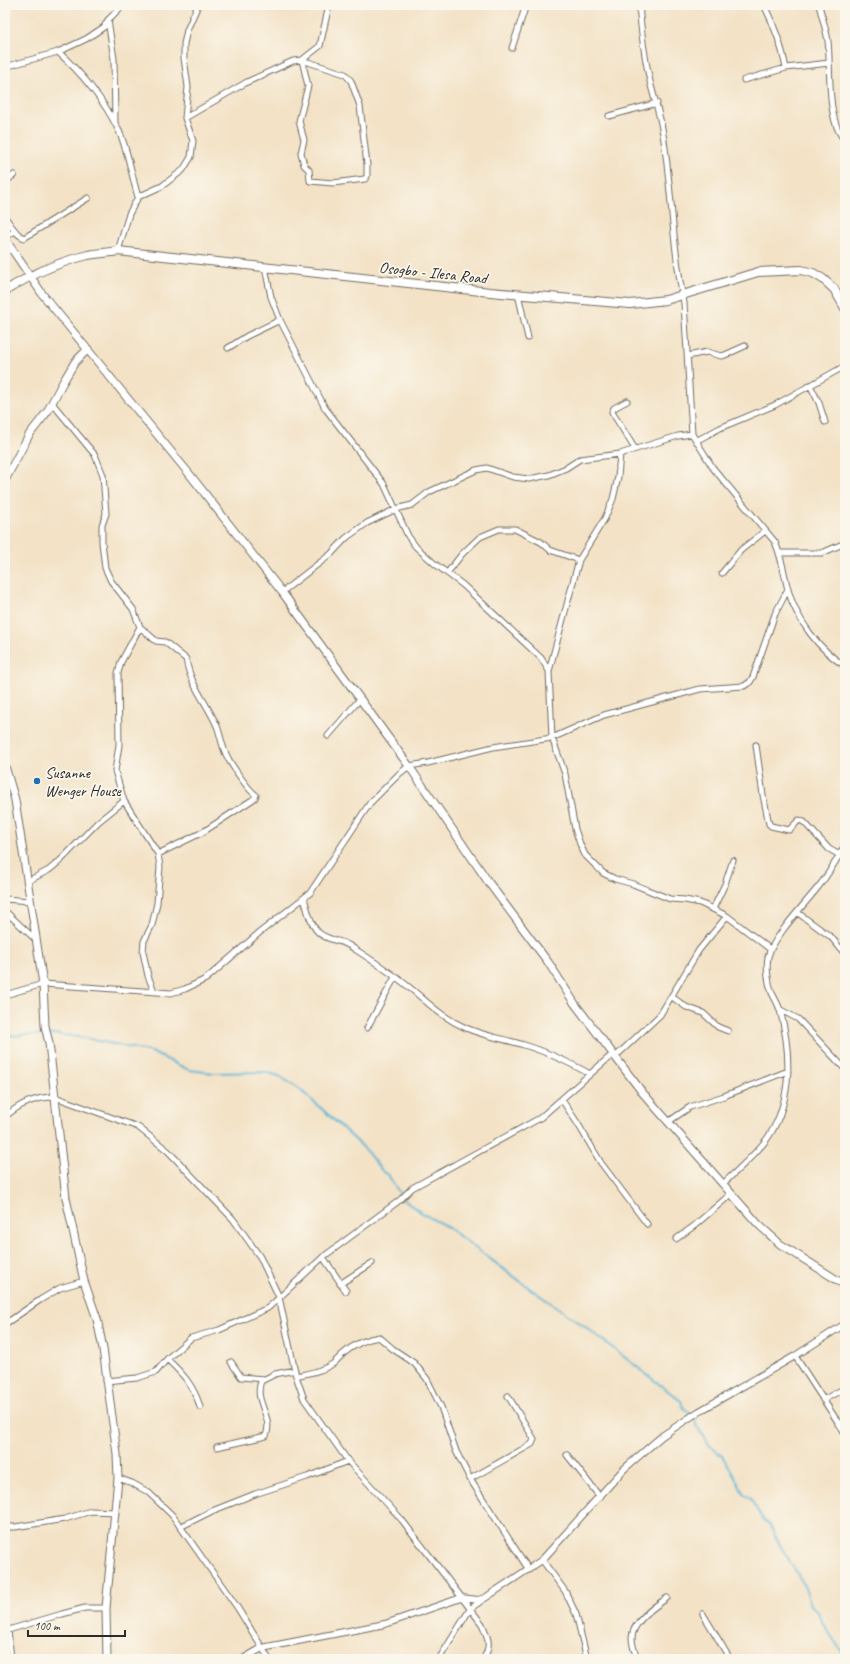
<svg xmlns="http://www.w3.org/2000/svg" width="850" height="1664" viewBox="0 0 850 1664" font-family="Caveat,sans-serif">
<rect width="100%" height="100%" fill="#fbf7ec"/>
<filter id="ink" filterUnits="userSpaceOnUse"><feTurbulence type="fractalNoise" baseFrequency=".025" numOctaves="2"/><feDisplacementMap in="SourceGraphic" scale="8" xChannelSelector="R" yChannelSelector="G"/><feConvolveMatrix kernelMatrix="1 2 1 2 8 2 1 2 1" color-interpolation-filters="sRGB"/></filter>
<filter id="wash" filterUnits="userSpaceOnUse"><feTurbulence type="fractalNoise" baseFrequency=".012" numOctaves="4" result="noise"/><feDisplacementMap in="SourceGraphic" scale="16" xChannelSelector="R" yChannelSelector="G"/><feGaussianBlur stdDeviation="0.9" result="paint"/><feColorMatrix in="noise" values="0 0 0 0 0 0 0 0 0 0 0 0 0 0 0 0 0 1.4 0 .05"/><feComposite in="paint" operator="in"/></filter>
<g filter="url(#wash)">
<rect width="100%" height="100%" fill="#f3e2c6"/>
<g fill="none" stroke-linecap="round" stroke-linejoin="round">
<!-- stream -->
<path stroke="#57b3d5" stroke-width="2" d="M5 1036 55 1034 85 1038 151 1052 189 1070 214 1073 265 1072 279 1076 298 1088 323 1110 363 1147 383 1172 388 1175 404 1200 420 1212 447 1227 532 1290 583 1325 681 1401 683 1407 695 1419 696 1425 708 1444 722 1456 733 1473 743 1493 750 1498 762 1518 769 1524 781 1547 803 1583 811 1605 817 1612 823 1624 845 1656"/>
</g>
</g>
<g filter="url(#ink)">
<g fill="none" stroke-linecap="round" stroke-linejoin="round">
<defs>
<path id="minor" d="M639 5C641 29 644 54 649 77 653 96 660 114 663 134 672 190 672 247 684 303L692 434 713 468 775 542C782 558 784 574 788 590 797 620 818 649 845 666
M764 5C774 25 782 46 786 68
M819 5C822 17 826 29 828 41 831 67 826 122 845 140
M108 20 114 59 115 122
M512 48 526 5
M58 52C81 72 105 102 118 129 127 146 132 177 138 197
M302 60 320 46 329 5
M5 67 58 52 86 39 104 27 108 20 123 5
M744 80 786 68 829 63
M609 116 657 103
M185 118 247 82 293 61 302 60 345 74 351 81 360 106 367 165V176L365 179 333 183 310 181 309 170 304 165 301 153 304 140 299 121 308 86 302 60
M5 182 14 175
M5 217C10 224 16 235 24 238L88 198
M5 237 15 231
M118 251 129 214 138 197 162 186 183 170 191 157 193 141 185 118 188 87 184 58V44L187 30 198 5
M265 267 271 297 280 320 325 408 384 484 408 536 416 547 435 564 463 585 541 658 549 671
M518 294 528 338
M228 348 247 336 280 320
M688 356 707 352 721 356 725 355 745 346
M810 385 819 403 825 422
M627 401 614 408 612 412 635 449
M52 403 95 455 103 475 106 514 102 525V542L105 568 111 581 133 609 140 627 156 641 165 642 186 659C190 685 207 703 217 726 221 736 222 749 228 758 232 766 249 791 256 795L255 798 203 832 158 854
M696 441 720 428 775 405 845 366
M620 454 618 477 613 499 605 518 579 560 549 671 552 738 565 774 575 829 580 844 585 855 603 873 615 879 633 884 670 899 685 900 700 903 727 916 770 949
M780 553H822L845 543
M448 572 462 554 480 537 499 529H515L541 542 550 550 579 560
M722 573 741 550 765 531
M282 592 331 554 346 538 367 523 396 509 412 505 429 492 476 470 487 468 513 477 529 479 549 475 566 468 580 459 620 454 678 436 692 434
M140 627 121 662 118 673 119 745 115 771 124 801 158 854 160 867 157 903 152 925 144 941 143 952 148 976 154 991
M328 736 360 699
M756 745 763 795 769 824 771 826 789 830 799 820 804 822 829 849 845 858
M28 881 49 870 61 860 98 822 124 801
M304 898C307 908 310 924 318 932 327 941 339 939 350 946 370 959 391 972 410 988 430 1004 441 1017 466 1028 484 1036 505 1039 524 1045 548 1052 568 1062 590 1074
M5 899 30 901
M713 909 725 884 733 860
M5 911 37 941
M798 913 831 937 845 954
M5 995 43 984 171 993 185 989 206 979 259 933 310 893 370 803 399 774 409 766 428 763 493 747 552 738 604 715 700 689 744 686 750 682 753 677 775 614 788 589
M672 997 686 1007 703 1013 718 1027 728 1031
M779 1009 798 1019 845 1069
M367 1028 395 977
M615 1057 660 1015 699 950 727 916
M562 1100 578 1124 601 1163 647 1224
M5 1117C19 1104 35 1097 55 1097L138 1127 168 1151 233 1219 260 1257 279 1297 296 1376 304 1399 348 1461 402 1520 482 1624C488 1637 492 1646 483 1659
M668 1122 690 1107 724 1096 788 1071
M723 1184C738 1169 757 1154 769 1136 793 1099 791 1051 780 1010 778 1004 775 999 772 993 768 983 766 968 768 957 772 938 806 903 819 886 829 874 837 859 845 845
M676 1239 694 1226 731 1194
M323 1257 346 1291
M340 1284 372 1263
M5 1324 40 1300 60 1288 84 1281
M795 1356 845 1433
M167 1359C183 1374 194 1386 200 1407
M231 1362 241 1377 265 1379
M296 1376C309 1373 323 1371 334 1363 337 1360 340 1357 343 1354 353 1345 366 1339 379 1337L393 1349 414 1363 427 1379 441 1407 456 1451 470 1479 529 1570
M106 1381 137 1378 156 1372 167 1359 191 1338 219 1330 268 1308 323 1257 400 1200 412 1188 540 1118 613 1054
M823 1400 845 1388
M838 1424 845 1421
M217 1447 266 1436C274 1416 253 1403 261 1381L275 1374 295 1370
M567 1455 600 1497
M118 1478 132 1483 148 1492 172 1515 237 1607 269 1659
M470 1479 532 1444 534 1439 508 1396
M5 1527H15L65 1519 91 1511 116 1512
M180 1527 212 1511 255 1494 307 1477 348 1461
M542 1560 565 1591 576 1614 587 1659
M703 1614 730 1659
M8 1630 11 1659
M5 1631 62 1614 85 1608H106
M439 1659 470 1609 484 1599
M638 1659C635 1653 632 1645 632 1638 632 1622 655 1606 667 1598"/>
<path id="tertiary" d="M243 1659 262 1648 385 1624 461 1598 478 1600 485 1598 542 1560 624 1469 662 1436 698 1412 795 1356 845 1324"/>
<path id="secondary" d="M5 239 43 295 191 476 282 592 409 766 489 883 548 962 575 1004 642 1092 758 1224 780 1244 845 1285
M5 480 29 435 47 412 63 382 75 362 88 349
M5 766 15 800 43 984 45 1026 49 1043 66 1198 84 1281 97 1319 103 1349 117 1454 118 1478 106 1608 107 1659"/>
<path id="primary" d="M5 291C30 275 59 262 88 255 98 253 108 253 118 251L490 292 630 304 666 300 758 272 801 270 813 273 823 279 834 289 845 308"/>
</defs>
<!-- minor casing -->
<use href="#minor" stroke="#716b61" stroke-width="7"/>
<!-- tertiary casing -->
<use href="#tertiary" stroke="#716b61" stroke-width="8"/>
<!-- secondary casing -->
<use href="#secondary" stroke="#716b61" stroke-width="9"/>
<!-- primary casing -->
<use href="#primary" stroke="#716b61" stroke-width="10"/>
<!-- minor -->
<use href="#minor" stroke="#fff" stroke-width="5"/>
<!-- tertiary -->
<use href="#tertiary" stroke="#fff" stroke-width="6"/>
<!-- secondary -->
<use href="#secondary" stroke="#fff" stroke-width="7"/>
<!-- primary -->
<use href="#primary" stroke="#fff" stroke-width="8"/>
</g>
</g>
<!-- markers -->
<circle fill="#1f6fb2" stroke="#fbf7ec" stroke-width="1.5" cx="37" cy="781" r="4"/>
<g text-anchor="middle" stroke-width="3.5" stroke-linejoin="round" paint-order="stroke">
<!-- street labels -->
<g font-size="16" fill="#2b2b2b" stroke="#fbf7ec">
<text transform="translate(433 272) rotate(6)" y="6">Osogbo - Ilesa Road</text>
</g>
<!-- poi labels -->
<g font-size="16" fill="#2b2b2b" stroke="#fbf7ec" text-anchor="start">
<text x="45" y="778">Susanne<tspan x="45" dy="18">Wenger House</tspan></text>
</g>
</g>
<!-- margin -->
<rect width="850" height="1664" fill="none" stroke="#fbf7ec" stroke-width="20"/>
<!-- scale -->
<path d="M28 1630v6h97v-6" fill="none" stroke="#2b2b2b" stroke-width="2"/>
<text x="34" y="1630" font-size="12" fill="#2b2b2b" stroke="#fbf7ec" stroke-width="3" paint-order="stroke">100 m</text>
</svg>
